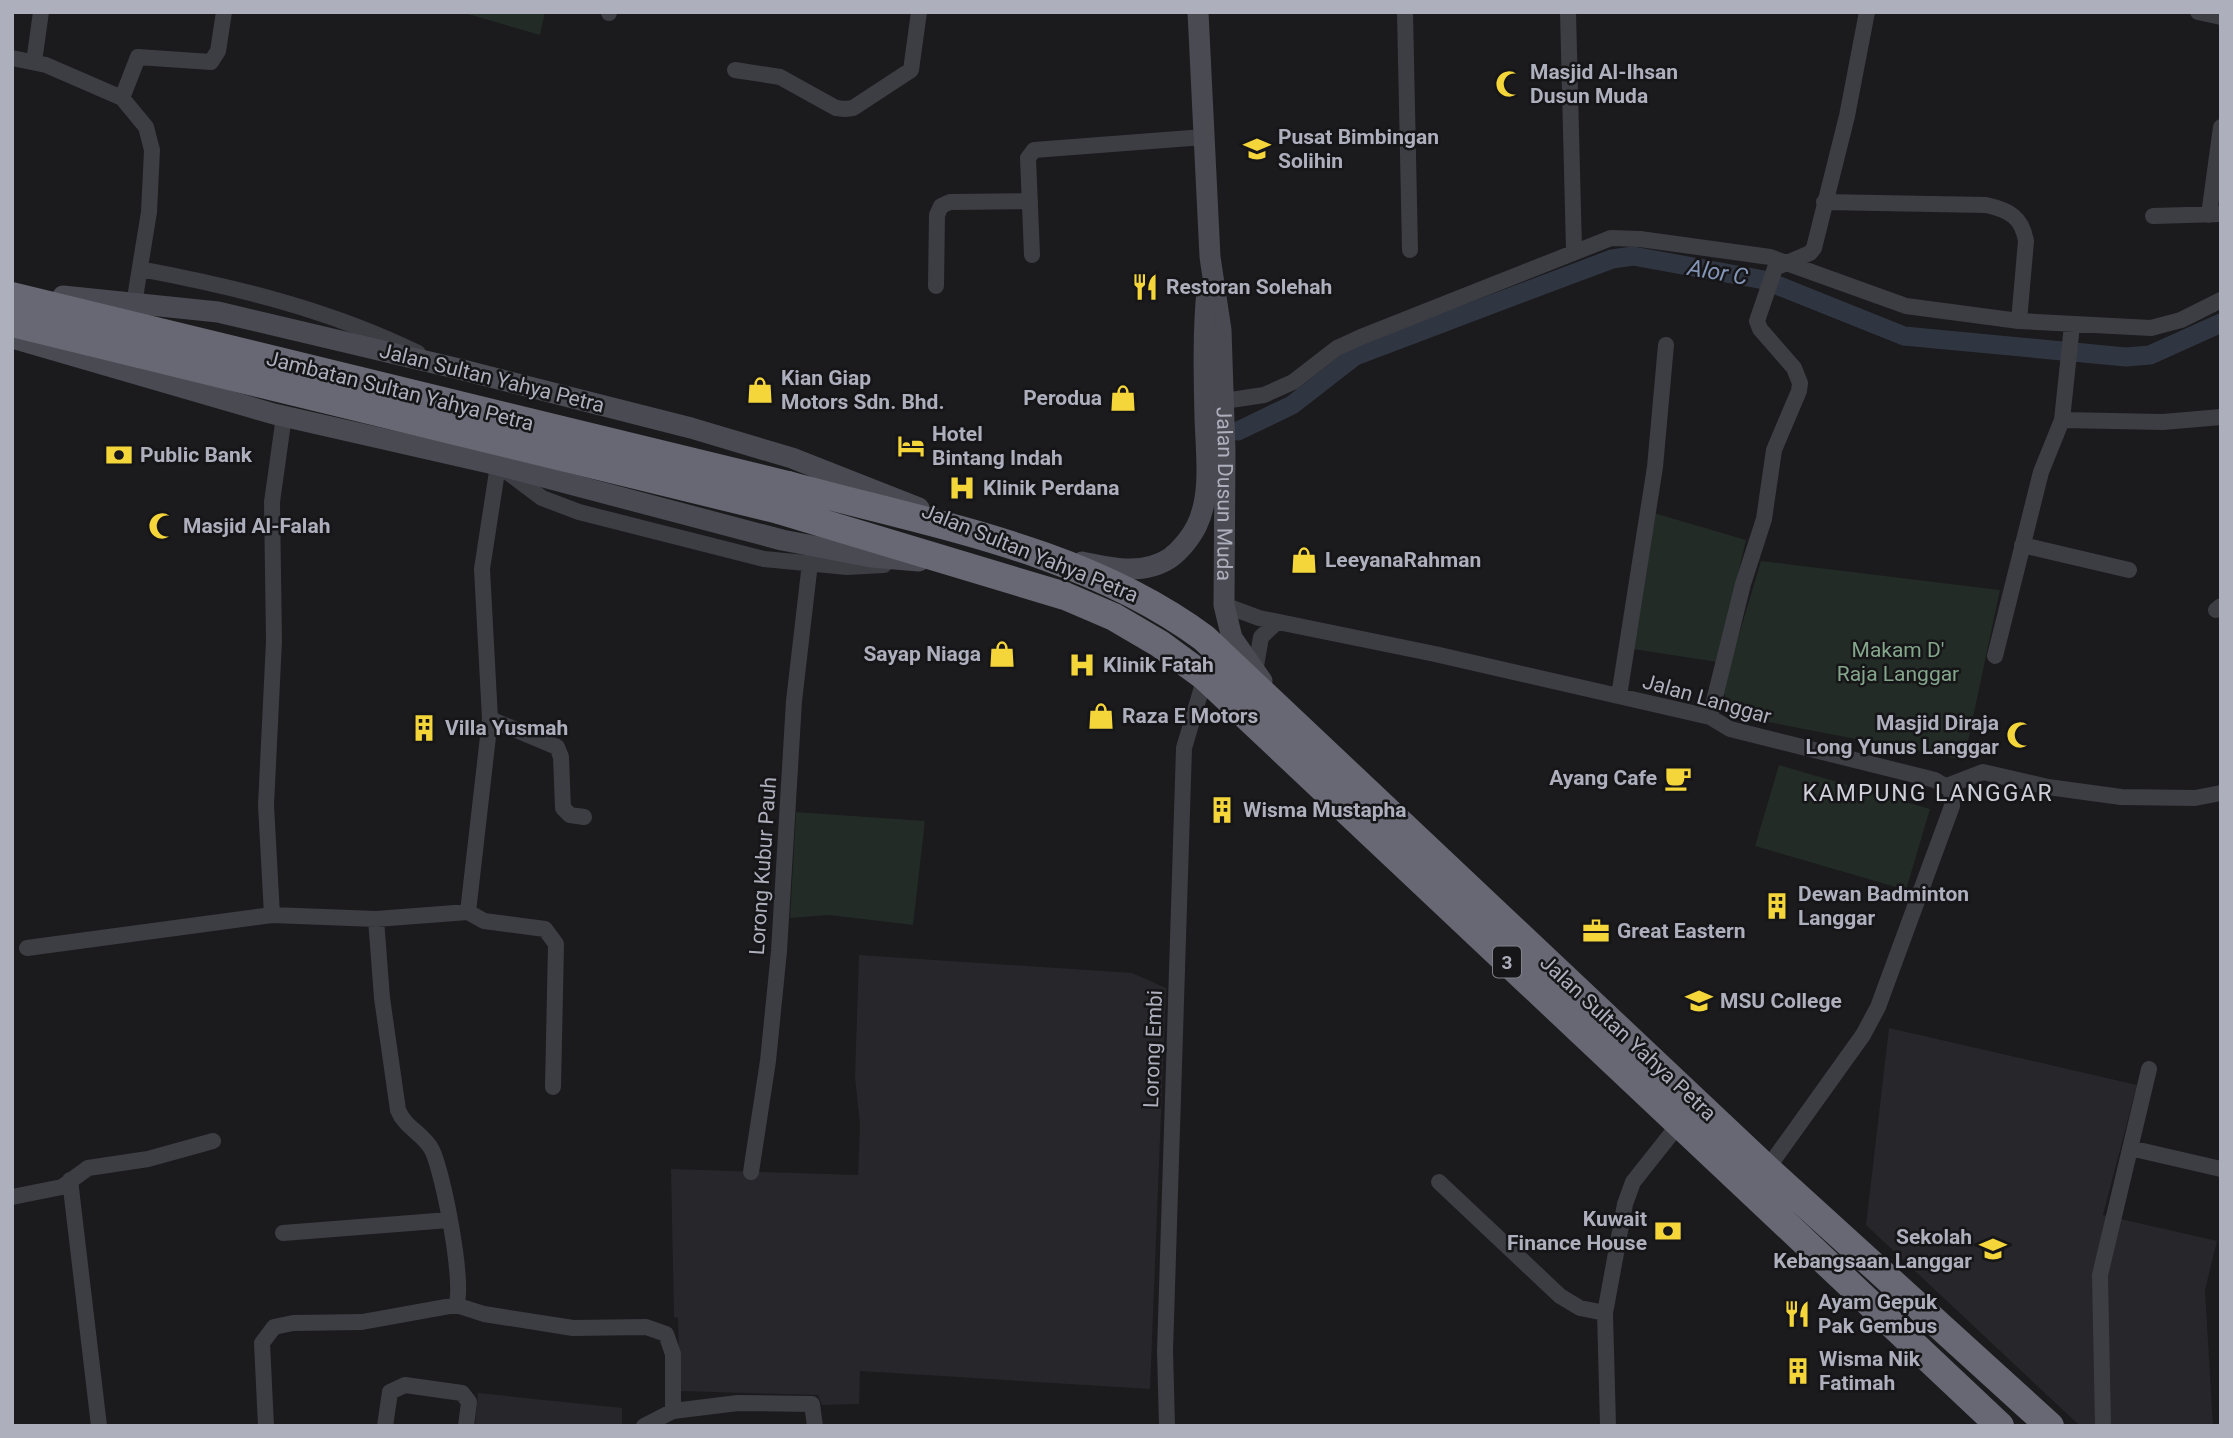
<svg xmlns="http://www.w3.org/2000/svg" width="2233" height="1438" viewBox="0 0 2233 1438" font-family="Roboto,sans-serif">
<rect width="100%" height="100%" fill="#1b1a1d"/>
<!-- built -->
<path fill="#27262a" d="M859 955 1132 973 1166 988 1150 1389 860 1371 859 1404 822 1405 818 1395 680 1391 678 1318 674 1317 671 1169 858 1175 860 1125 855 1077Z
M1889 1028 2137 1085 2103 1215 2217 1241 2205 1290 2213 1426H2080L1866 1225Z
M478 1393 622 1408V1426H475Z"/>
<!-- green -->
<path fill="#222b25" d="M461 12H545L540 35Z
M1654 513 1746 540 1717 662 1633 649Z
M1761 561 2000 590 1964 760 1768 722 1735 712 1722 691Z
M1779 765 1930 809 1906 890 1755 846Z
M796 812 925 821 913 925 829 915 790 918Z"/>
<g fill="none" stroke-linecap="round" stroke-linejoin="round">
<!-- canal -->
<path stroke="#303641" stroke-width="19" d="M1238 431 1292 405 1355 356 1612 259 1633 256 1764 280 1904 336 2126 357 2150 355 2221 323"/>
<!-- street -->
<path stroke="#3d3d44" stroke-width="16" d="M609 12V13
M1405 12 1410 250
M1568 12 1574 250
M2198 12 2221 17
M12 58 46 65 122 98 146 127 152 150 149 212 134 304
M34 62 41 12
M735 70 780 77 836 108 845 109 853 108 911 70 919 12
M122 98 138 57 211 62 218 51 224 12
M1824 202 1986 205C2009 210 2022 217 2026 241L2019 321
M2209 215 2221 127
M2153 216 2221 214
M1032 255 1028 158 1034 150 1204 137
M140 269C236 287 330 310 418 353
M936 286 937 215 941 206 950 202 1030 201
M1224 401 1264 395 1293 382 1337 348 1361 337 1611 238 1640 239 1770 257 1906 306 2019 321 2151 328 2181 320 2221 300
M2062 420 2163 422 2221 417
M2022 545 2129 570
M1224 605 1259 618 1435 654 1710 717 1730 729 1935 780 1951 790 1952 806 1878 1007 1863 1035 1767 1169
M2216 610 2221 606
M1995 656 2041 472 2062 420 2072 325
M1255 672 1261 637 1277 622
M1619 696 1655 467 1666 345
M1710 717 1743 584 1764 519 1774 450 1799 391 1800 383 1794 368 1760 329 1757 321 1775 268 1810 253 1814 248 1847 116 1867 12
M490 719 557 747 561 757 563 808 570 815 584 817
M1947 786 1983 772 2048 787 2121 797 2195 798 2221 793
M468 912 490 719 482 569 498 465 542 498 579 512 764 559 847 567 884 565
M272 915 266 805 274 641 272 502 284 416
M376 919 382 998 398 1110C405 1128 424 1134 432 1150 443 1172 465 1285 456 1305
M27 948 272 915 376 919 468 912 484 921 545 929 556 944 553 1087
M2130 1148 2221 1169
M751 1172 768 1061 779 951 794 701 810 563
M70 1180 99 1426
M1439 1182 1560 1296 1580 1308 1605 1313
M12 1197 62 1187 88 1168 148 1159 213 1141
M283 1233 449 1220
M673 1411 738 1403 812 1404 815 1426
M266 1426 262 1343 274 1327 293 1323 362 1322 456 1305 484 1314 573 1328 646 1327 666 1334 673 1354V1411L644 1426
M385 1426 390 1392 405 1385 462 1393 469 1402 466 1426
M1167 1426 1165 1351 1184 748 1205 677
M1608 1426 1605 1313 1625 1204 1633 1182 1679 1124
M2103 1426 2100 1275 2149 1069"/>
<!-- secondary -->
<g stroke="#494a52" stroke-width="21">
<path id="s1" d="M1198 12 1210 257 1221 330 1225 451 1224 605 1232 638 1262 681"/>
<path d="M63 296 218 312 459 369 691 428 792 458 919 508"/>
<path d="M12 338 274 414 498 465 782 540 871 557 919 561"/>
<path d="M1082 562C1111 568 1143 576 1170 558 1181 550 1192 536 1197 525 1212 494 1206 452 1205 418 1204 375 1203 333 1207 290"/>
</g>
<!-- highway -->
<path stroke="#676873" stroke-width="28" d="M788 485C929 524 1084 549 1204 638L1767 1169 2050 1426
M779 510 1065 596 1114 617 1160 644 1205 677 2000 1426"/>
<!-- highway-bridge -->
<path stroke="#676873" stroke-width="28" d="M12 296 788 485
M12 323 779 510"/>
</g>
<!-- icons -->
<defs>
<symbol id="mosque-bare" viewBox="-9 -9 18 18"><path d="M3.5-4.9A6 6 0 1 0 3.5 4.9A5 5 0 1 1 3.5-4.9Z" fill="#f4d63b" stroke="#161518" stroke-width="2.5" paint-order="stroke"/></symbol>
<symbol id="school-bare" viewBox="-9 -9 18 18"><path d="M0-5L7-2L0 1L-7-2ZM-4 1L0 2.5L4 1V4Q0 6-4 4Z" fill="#f4d63b" stroke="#161518" stroke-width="2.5" paint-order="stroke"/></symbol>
<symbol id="restaurant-bare" viewBox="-9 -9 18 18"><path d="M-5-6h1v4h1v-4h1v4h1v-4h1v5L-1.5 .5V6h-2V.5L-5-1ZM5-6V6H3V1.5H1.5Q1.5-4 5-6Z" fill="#f4d63b" stroke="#161518" stroke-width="2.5" paint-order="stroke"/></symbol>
<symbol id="shop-bare" viewBox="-9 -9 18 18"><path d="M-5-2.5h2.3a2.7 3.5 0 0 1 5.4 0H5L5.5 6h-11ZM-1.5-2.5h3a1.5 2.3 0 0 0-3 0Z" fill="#f4d63b" stroke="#161518" stroke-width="2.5" paint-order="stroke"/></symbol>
<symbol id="hotel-bare" viewBox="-9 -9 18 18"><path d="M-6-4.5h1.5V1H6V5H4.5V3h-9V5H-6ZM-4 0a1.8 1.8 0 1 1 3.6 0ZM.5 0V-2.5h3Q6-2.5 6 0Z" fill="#f4d63b" stroke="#161518" stroke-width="2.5" paint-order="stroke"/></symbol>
<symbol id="bank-bare" viewBox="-9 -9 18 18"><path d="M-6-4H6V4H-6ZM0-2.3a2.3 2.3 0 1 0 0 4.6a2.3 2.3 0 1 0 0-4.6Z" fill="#f4d63b" stroke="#161518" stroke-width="2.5" paint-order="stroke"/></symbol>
<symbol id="hospital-bare" viewBox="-9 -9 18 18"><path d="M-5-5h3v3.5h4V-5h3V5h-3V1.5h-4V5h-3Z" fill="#f4d63b" stroke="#161518" stroke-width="2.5" paint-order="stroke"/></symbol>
<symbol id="building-bare" viewBox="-9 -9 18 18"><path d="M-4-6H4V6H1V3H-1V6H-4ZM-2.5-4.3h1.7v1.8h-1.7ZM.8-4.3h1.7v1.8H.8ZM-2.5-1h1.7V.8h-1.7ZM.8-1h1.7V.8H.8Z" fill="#f4d63b" stroke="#161518" stroke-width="2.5" paint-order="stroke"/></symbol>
<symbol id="cafe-bare" viewBox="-9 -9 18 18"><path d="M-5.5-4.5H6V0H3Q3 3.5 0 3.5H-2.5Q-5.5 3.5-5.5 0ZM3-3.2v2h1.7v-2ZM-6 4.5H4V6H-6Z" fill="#f4d63b" stroke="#161518" stroke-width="2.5" paint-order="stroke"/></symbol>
<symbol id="office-bare" viewBox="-9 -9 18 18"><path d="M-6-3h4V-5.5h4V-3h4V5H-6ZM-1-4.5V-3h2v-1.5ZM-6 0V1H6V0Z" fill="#f4d63b" stroke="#161518" stroke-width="2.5" paint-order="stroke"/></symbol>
<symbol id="university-bare" viewBox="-9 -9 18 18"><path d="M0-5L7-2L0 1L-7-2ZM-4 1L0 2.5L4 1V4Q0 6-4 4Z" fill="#f4d63b" stroke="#161518" stroke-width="2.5" paint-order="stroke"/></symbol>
</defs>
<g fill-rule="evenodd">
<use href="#mosque-bare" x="1490" y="65" width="38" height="38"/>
<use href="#school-bare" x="1238" y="130" width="38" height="38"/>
<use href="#restaurant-bare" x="1126" y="268" width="38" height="38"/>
<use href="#shop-bare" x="741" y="371" width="38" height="38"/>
<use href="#shop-bare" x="1104" y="379" width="38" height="38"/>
<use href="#hotel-bare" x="892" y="427" width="38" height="38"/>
<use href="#bank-bare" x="100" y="436" width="38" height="38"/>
<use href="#hospital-bare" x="943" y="469" width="38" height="38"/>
<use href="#mosque-bare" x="143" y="507" width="38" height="38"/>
<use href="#shop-bare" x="1285" y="541" width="38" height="38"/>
<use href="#shop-bare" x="983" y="635" width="38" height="38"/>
<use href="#hospital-bare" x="1063" y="646" width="38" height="38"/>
<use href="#shop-bare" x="1082" y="697" width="38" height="38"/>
<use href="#building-bare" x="405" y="709" width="38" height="38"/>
<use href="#mosque-bare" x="2001" y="716" width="38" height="38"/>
<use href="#cafe-bare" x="1659" y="759" width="38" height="38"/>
<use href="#building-bare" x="1203" y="791" width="38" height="38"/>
<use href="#building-bare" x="1758" y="887" width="38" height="38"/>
<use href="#office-bare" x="1577" y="912" width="38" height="38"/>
<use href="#university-bare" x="1680" y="982" width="38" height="38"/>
<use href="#bank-bare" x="1649" y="1212" width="38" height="38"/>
<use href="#school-bare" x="1974" y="1230" width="38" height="38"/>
<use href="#restaurant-bare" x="1778" y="1295" width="38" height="38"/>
<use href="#building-bare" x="1779" y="1352" width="38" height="38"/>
</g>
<g text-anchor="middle" stroke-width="5" stroke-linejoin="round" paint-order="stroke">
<!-- shield labels -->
<rect fill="#161518" stroke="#80818b" stroke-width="2" x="1493" y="946.5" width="28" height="31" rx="5"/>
<g font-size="19" font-weight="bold" fill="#adafbc">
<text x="1507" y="969">3</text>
</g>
<!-- poi labels -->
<g font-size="21" font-weight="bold" fill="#adafbc" stroke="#161518" text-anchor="start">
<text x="1530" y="79">Masjid Al-Ihsan<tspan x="1530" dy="24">Dusun Muda</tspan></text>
<text x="1278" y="144">Pusat Bimbingan<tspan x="1278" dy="24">Solihin</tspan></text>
<text x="1166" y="294">Restoran Solehah</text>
<text x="781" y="385">Kian Giap<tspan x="781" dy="24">Motors Sdn. Bhd.</tspan></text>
<text x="1102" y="405" text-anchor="end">Perodua</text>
<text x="932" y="441">Hotel<tspan x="932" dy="24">Bintang Indah</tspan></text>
<text x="140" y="462">Public Bank</text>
<text x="983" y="495">Klinik Perdana</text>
<text x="183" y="533">Masjid Al-Falah</text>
<text x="1325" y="567">LeeyanaRahman</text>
<text x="981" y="661" text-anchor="end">Sayap Niaga</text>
<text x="1103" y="672">Klinik Fatah</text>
<text x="1122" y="723">Raza E Motors</text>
<text x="1999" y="730" text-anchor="end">Masjid Diraja<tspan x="1999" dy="24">Long Yunus Langgar</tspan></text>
<text x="445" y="735">Villa Yusmah</text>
<text x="1657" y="785" text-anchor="end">Ayang Cafe</text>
<text x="1243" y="817">Wisma Mustapha</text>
<text x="1798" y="901">Dewan Badminton<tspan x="1798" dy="24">Langgar</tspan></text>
<text x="1617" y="938">Great Eastern</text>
<text x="1720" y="1008">MSU College</text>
<text x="1647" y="1226" text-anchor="end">Kuwait<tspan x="1647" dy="24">Finance House</tspan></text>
<text x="1972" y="1244" text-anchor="end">Sekolah<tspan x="1972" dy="24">Kebangsaan Langgar</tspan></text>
<text x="1818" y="1309">Ayam Gepuk<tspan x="1818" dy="24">Pak Gembus</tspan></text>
<text x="1819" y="1366">Wisma Nik<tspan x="1819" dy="24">Fatimah</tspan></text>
</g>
<!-- street labels -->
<g font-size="21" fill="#adafbc" stroke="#161518">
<text transform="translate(492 378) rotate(14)" y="7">Jalan Sultan Yahya Petra</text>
<text transform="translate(400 391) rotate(14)" y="7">Jambatan Sultan Yahya Petra</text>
<text dy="7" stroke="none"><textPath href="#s1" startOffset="483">Jalan Dusun Muda</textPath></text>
<text transform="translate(1030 553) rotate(22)" y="7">Jalan Sultan Yahya Petra</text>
<text transform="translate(1707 699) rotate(16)" y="7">Jalan Langgar</text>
<text transform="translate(763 866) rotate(-86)" y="7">Lorong Kubur Pauh</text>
<text transform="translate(1628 1038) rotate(43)" y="7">Jalan Sultan Yahya Petra</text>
<text transform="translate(1153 1049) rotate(-88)" y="7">Lorong Embi</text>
</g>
<!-- park labels -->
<g font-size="21" fill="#84a78c" stroke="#161518">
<text x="1898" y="657">Makam D'<tspan x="1898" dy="24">Raja Langgar</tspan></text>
</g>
<!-- water labels -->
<g font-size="23" font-style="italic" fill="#8496b7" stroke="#161518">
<text transform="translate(1718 272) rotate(10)" y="8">Alor C</text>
</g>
<!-- neighbourhood labels -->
<g font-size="23" letter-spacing="2" fill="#cecfd8" stroke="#161518">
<text x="1928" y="801">KAMPUNG LANGGAR</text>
</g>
</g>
<!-- border -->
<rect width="2233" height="1438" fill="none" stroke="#adafbc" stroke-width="28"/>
</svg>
